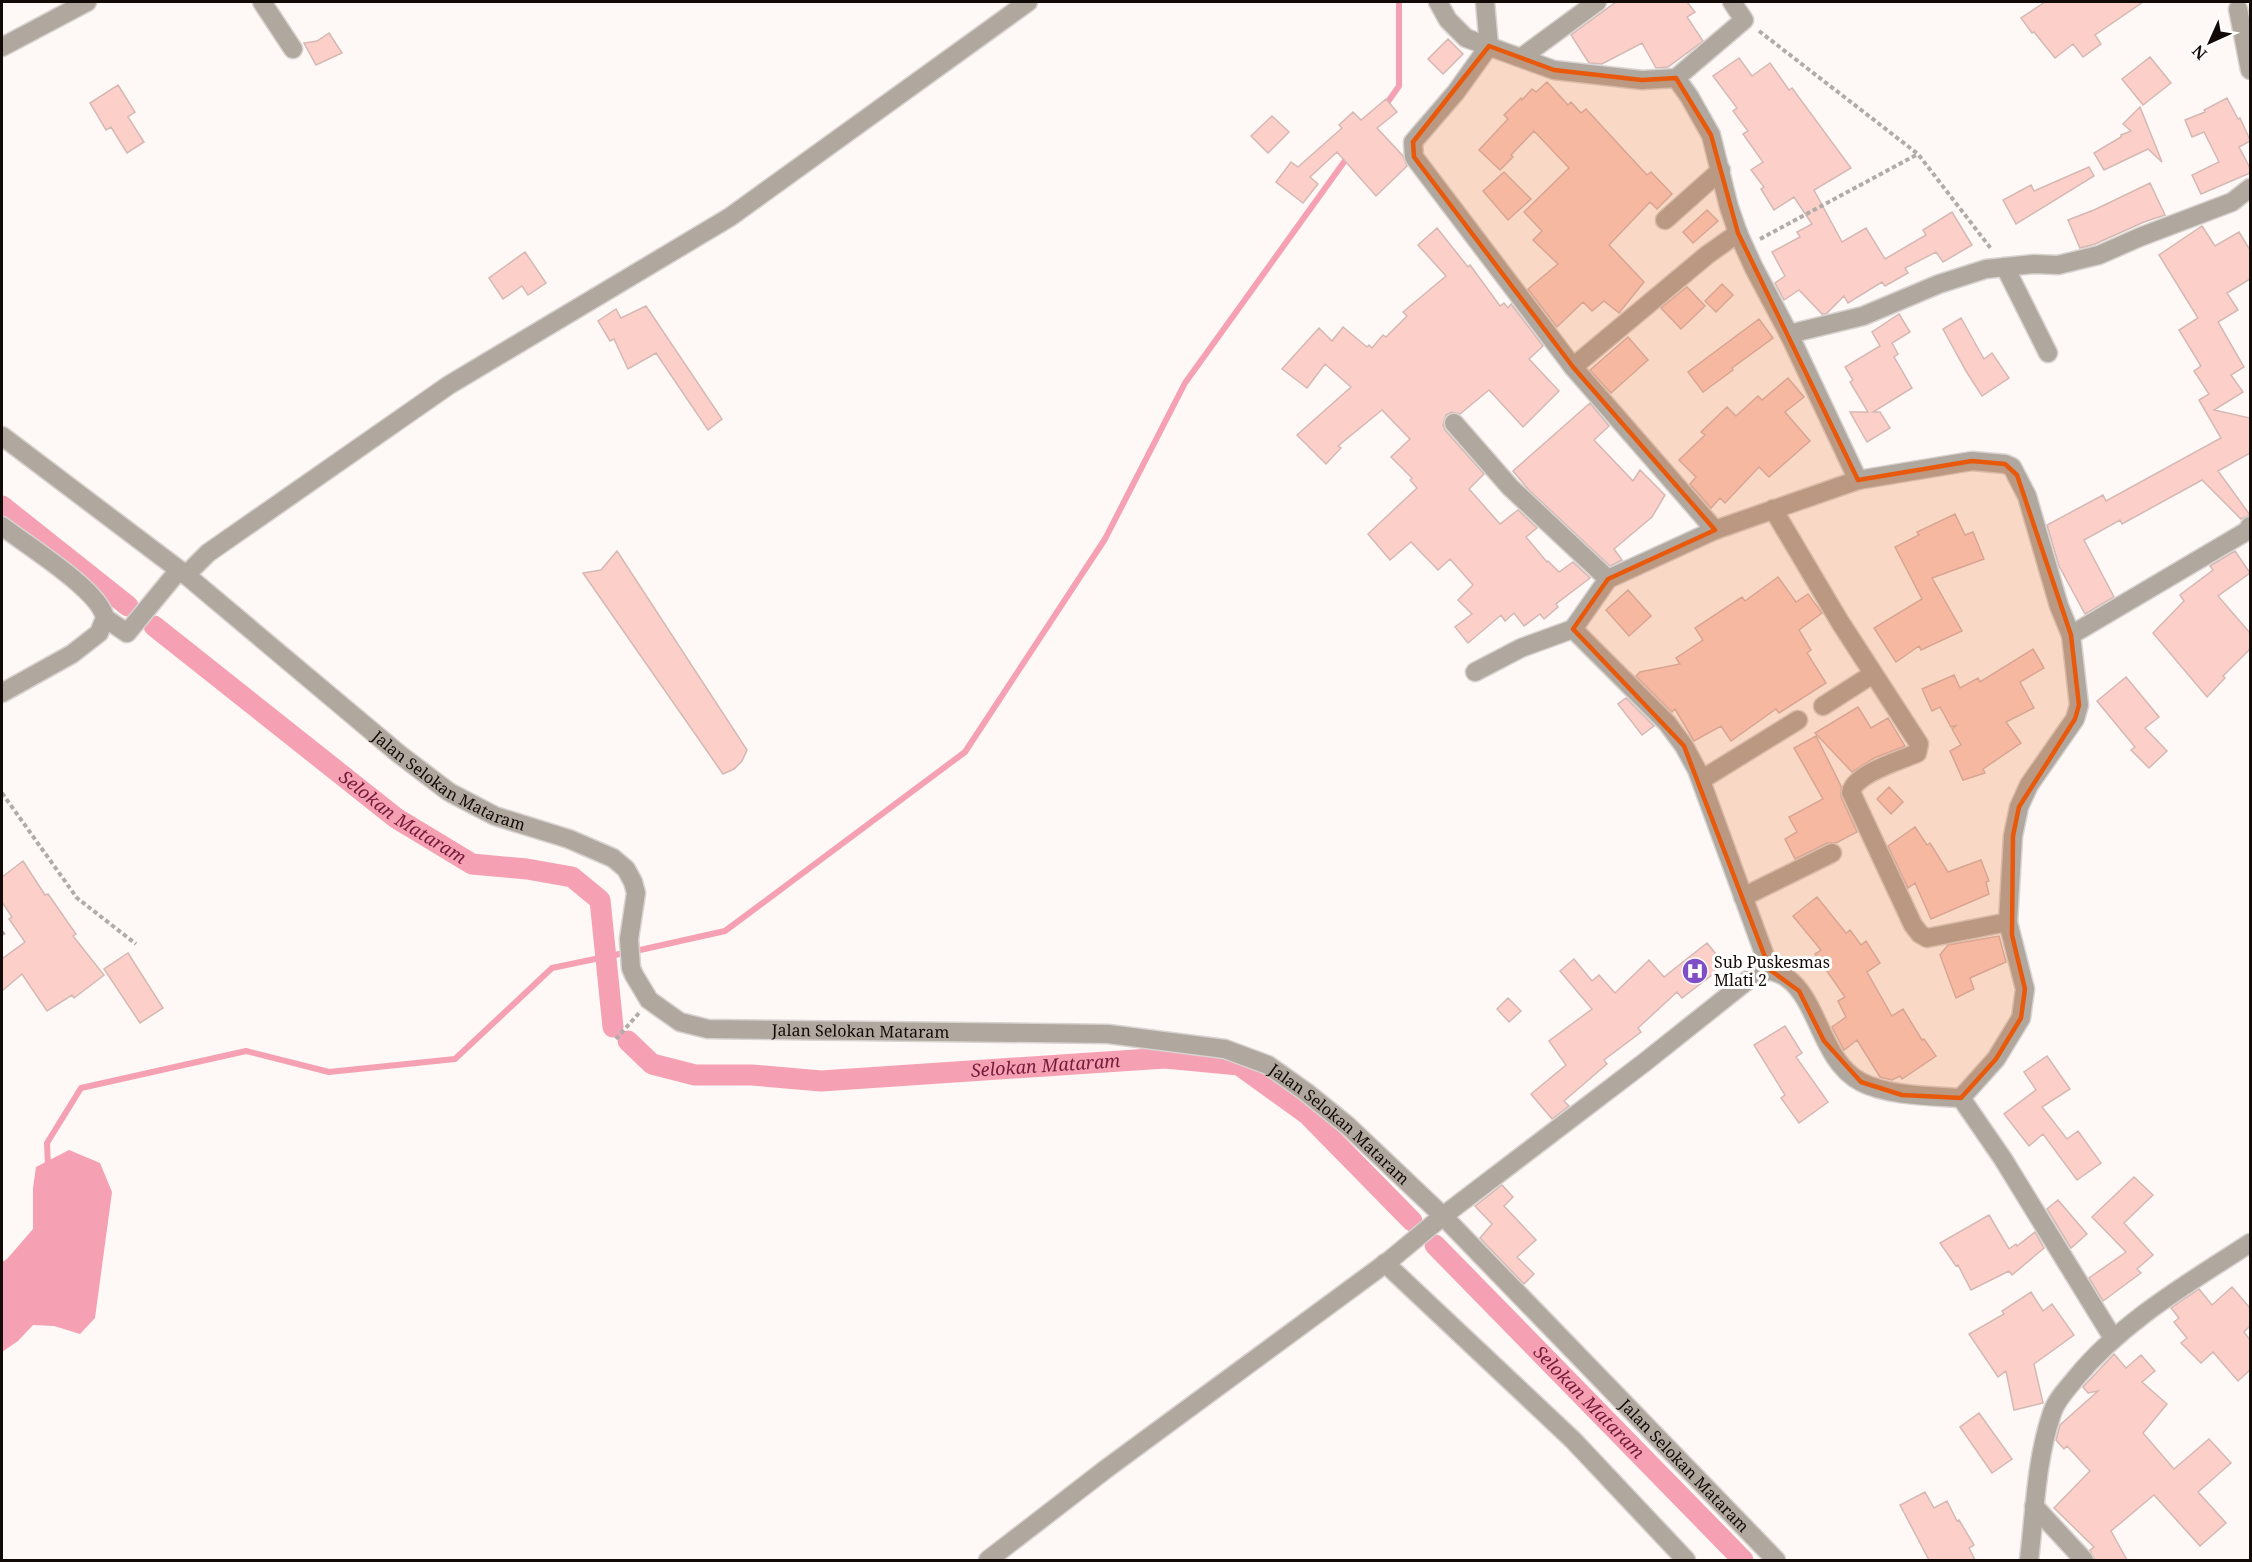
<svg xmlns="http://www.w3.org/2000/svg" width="2252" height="1562" viewBox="0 0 2252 1562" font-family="'Noto Serif',serif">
<rect width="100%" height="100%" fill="#fef9f6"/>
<!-- water -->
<path fill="#f5a0b3" d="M69 1150 100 1163 112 1192 95 1318 80 1334 54 1326 33 1325 18 1341 2 1352V1262L7 1259 33 1229V1188L36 1167Z"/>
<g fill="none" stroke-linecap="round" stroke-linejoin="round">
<!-- stream -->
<path stroke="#f5a0b3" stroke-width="6" d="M1385 106 1399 86V2
M640 950 725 931 965 752 1105 539 1185 383 1349 155
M615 955 619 954
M48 1167 47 1143 81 1088 246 1051 329 1072 455 1059 552 968 595 959"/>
<!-- canal -->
<g stroke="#f5a0b3" stroke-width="21">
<path d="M2 506 128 606"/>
<path id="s1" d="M154 626 396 818 472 864 527 869 572 877 600 900 613 1027"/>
<path id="s2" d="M628 1041 652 1064 695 1075H752L821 1081 1165 1058 1239 1065 1307 1114 1412 1221"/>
<path id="s3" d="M1435 1245 1743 1560"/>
</g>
</g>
<!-- building -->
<path fill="#fcd0c9" stroke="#d5b8b3" stroke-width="1.5" d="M1616 2H1687L1695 12 1687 17 1703 41 1668 67 1656 68 1642 43 1602 64 1589 63 1571 35Z
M2045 2H2143L2095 35 2101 44 2083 57 2073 44 2055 58 2034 32 2032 33 2021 18Z
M329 33 342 53 316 65 304 43 317 41Z
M1448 39 1463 54 1443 74 1428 59Z
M2150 57 2171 83 2143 105 2122 79Z
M1739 58 1752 76 1770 63 1789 90 1792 88 1851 168 1814 190 1842 242 1866 228 1885 259 1926 235 1923 230 1952 212 1972 245 1943 262 1936 252 1905 268 1908 273 1885 286 1882 282 1848 303 1844 296 1826 314H1822L1799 290 1784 300 1775 283 1785 276 1772 252 1800 237 1797 232 1812 224 1794 197 1774 210 1761 189 1764 187 1751 170 1763 162 1743 134 1748 131 1733 111 1737 108 1713 76Z
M1547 82 1568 105 1571 102 1581 113 1586 109 1647 175 1651 172 1672 194 1657 209 1650 202 1609 245 1644 282 1619 313 1604 301 1592 311 1583 302 1557 327 1528 289 1558 264 1533 240 1542 231 1524 212 1569 168 1534 131 1511 155 1513 157 1500 170 1479 150 1508 119 1504 115 1521 98 1522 100 1532 89 1536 92Z
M118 85 135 112 128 117 144 142 127 153 111 127 106 130 90 103Z
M2227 98 2238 119 2240 118 2250 140V141L2239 147 2250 168V173L2201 194 2192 175 2219 162 2204 132 2192 137 2185 120 2205 112 2204 110Z
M1386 99 1397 112 1377 128 1403 156 1407 166 1376 196 1337 152 1310 177 1318 184 1303 203 1276 182 1291 162 1298 167 1342 128 1339 125 1353 112 1361 120Z
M2140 107 2162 162 2148 149 2104 170 2094 153 2121 137V135L2131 131 2123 124Z
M1272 116 1289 132 1268 153 1251 136Z
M2089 167 2094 176 2016 224 2003 200 2031 185 2034 191Z
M1504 172 1531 199 1508 220 1483 191Z
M2150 183 2165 215 2144 222 2095 244 2080 248 2068 220 2094 210Z
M1707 210 1718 221 1693 243 1683 232Z
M2202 226 2215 246 2239 232 2250 250V279L2227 293 2238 310 2218 322 2244 367 2231 375 2243 392 2214 410 2250 418V453L2218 471 2250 515 2241 519 2202 480 2122 524 2120 520 2084 540 2114 597 2085 614 2059 566 2047 525 2103 495 2106 501 2221 438 2199 400 2209 394 2194 371 2201 366 2179 330 2198 318 2159 255Z
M1437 228 1468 267 1470 265 1500 306 1504 303 1508 308 1511 304 1543 346 1529 359 1559 391 1523 427 1489 390 1460 414 1452 412 1446 415 1443 425 1445 430 1484 474 1469 489 1500 524 1518 510 1537 528 1526 537 1547 562 1548 561 1559 572 1573 562 1590 578 1556 604 1558 607 1544 619 1540 614 1524 626 1514 613 1505 621 1501 615 1468 643 1455 627 1472 614 1458 600 1473 585 1450 559 1438 570 1411 542 1390 560 1368 534 1417 488 1410 480 1412 478 1391 457 1410 439 1382 410 1338 446 1341 448 1326 464 1297 435 1351 387 1325 364 1307 388 1282 369 1319 328 1332 341 1343 327 1367 347 1369 345 1372 348 1383 335 1386 337 1407 316 1403 312 1446 276 1418 245Z
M525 252 546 283 528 295 522 286 503 299 489 278Z
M1722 284 1733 295 1716 312 1705 301Z
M1687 287 1705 306 1681 329 1661 308Z
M646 306 722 419 708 430 656 353 628 369 614 339 610 341 598 321 616 309 621 318Z
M1899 314 1910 332 1892 343 1898 354 1894 357 1912 388 1873 412H1880L1890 428 1867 442 1850 412H1868L1850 382 1853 380 1845 367 1880 346 1872 332Z
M1961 318 1984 359 1992 353 2009 378 1982 396 1966 371 1943 329Z
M1759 319 1773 338 1732 368 1733 370 1703 392 1688 372Z
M1628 337 1648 360 1611 393 1590 370Z
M1788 378 1804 397 1785 412 1810 441 1769 477 1759 467 1725 503 1720 498 1711 508 1690 484 1696 477 1679 460 1705 435 1701 432 1727 407 1736 416 1758 396 1762 400Z
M1590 403 1609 426 1594 440 1633 481 1640 470 1665 495 1652 517 1614 549 1622 560 1610 566 1529 490 1513 471Z
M1955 514 1965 535 1973 532 1984 559 1932 578 1962 631 1921 650 1919 646 1896 662 1874 628 1922 599 1895 547 1919 535 1917 532Z
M617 551 747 750 742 761 734 769 723 774 583 573 601 570Z
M2235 551 2250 573 2218 596 2250 633V649L2223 676 2225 678 2207 697 2153 633 2184 601 2180 595 2213 570 2210 566Z
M1778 577 1796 602 1808 594 1822 613 1799 630 1811 650 1807 653 1826 683 1779 713 1776 709 1731 741 1721 726 1694 741 1675 709 1672 712 1636 676 1640 672 1680 664 1676 658 1703 640 1695 628 1742 597 1745 601Z
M1628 590 1651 616 1629 636 1606 610Z
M2033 649 2044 668 2020 682 2034 708 2006 722 2021 743 1983 769 1985 773 1963 780 1950 751 1961 745 1952 729 1957 725 1951 727 1940 707 1932 711 1922 689 1954 675 1960 688 1978 678 1980 682Z
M2126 677 2159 717 2145 728 2167 751 2149 768 2131 750 2135 747 2097 701Z
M1626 698 1654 726 1642 735 1618 704Z
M1858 707 1871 728 1888 718 1905 746 1874 758 1852 772 1815 733Z
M1816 736 1841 786V797L1857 832 1836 843H1827L1795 859 1785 839 1797 832 1789 817 1823 799 1794 748Z
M1889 787 1903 802 1891 814 1877 799Z
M1915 827 1927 845 1930 843 1948 872 1981 860 1989 881 1986 882 1989 894 1931 919 1915 883 1908 888 1888 846Z
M23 861 45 895 48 894 76 934 73 936 104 975 74 998 72 995 47 1011 22 974 2 991V959L25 942 9 919 12 917 2 902V877Z
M1817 897 1846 933 1850 930 1861 945 1866 941 1880 963 1867 972 1892 1016 1903 1009 1922 1040 1924 1039 1936 1056 1902 1079 1900 1076 1892 1080 1880 1077 1857 1040 1844 1050 1832 1027 1846 1017 1838 1001 1845 997 1815 954 1821 950 1793 916Z
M1999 936 2006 962 1970 978 1974 989 1956 998 1940 955 1948 945Z
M1707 943 1725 965 1682 998 1677 992 1638 1028 1641 1032 1604 1060 1607 1064 1564 1101 1569 1106 1552 1119 1531 1094 1566 1065 1549 1041 1592 1009 1560 971 1574 959 1592 981 1599 975 1615 993 1649 960 1664 977Z
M128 953 163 1008 140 1023 104 969Z
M1508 998 1521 1011 1509 1022 1497 1009Z
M1785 1026 1802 1053 1796 1057 1828 1102 1799 1123 1781 1098 1785 1095 1754 1045Z
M2047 1056 2070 1089 2042 1107 2067 1139 2078 1131 2101 1163 2077 1180 2043 1134 2029 1146 2004 1114 2036 1090 2024 1072Z
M2134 1177 2153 1195 2124 1223 2153 1255 2137 1269 2141 1273 2103 1301 2089 1278 2126 1252 2092 1217Z
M1502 1185 1513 1197 1504 1206 1536 1240 1517 1257 1534 1274 1524 1284 1480 1238 1492 1224 1475 1206Z
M2058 1200 2087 1234 2071 1248 2047 1209Z
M1989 1215 2009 1249 2016 1244 2017 1246 2035 1232 2044 1248 2012 1275 2009 1271 1971 1290 1958 1265 1956 1266 1940 1243Z
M2232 1287 2250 1308V1326L2244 1332 2250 1340V1370L2238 1381 2213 1352 2201 1363 2181 1343 2187 1338 2174 1322 2179 1318 2171 1308 2199 1289 2212 1305Z
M2031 1292 2043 1311 2052 1304 2074 1335 2034 1364 2043 1403 2014 1410 2006 1371 1998 1377 1969 1334 2004 1314 2002 1311Z
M2114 1354 2126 1368 2141 1355 2155 1371 2142 1382 2167 1404 2143 1433 2174 1469 2209 1439 2231 1463 2198 1492 2226 1523 2200 1546 2154 1495 2111 1531 2127 1560H2095L2090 1550 2094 1547 2054 1508 2090 1471 2067 1446 2064 1449 2056 1440 2060 1425 2098 1391 2088 1393 2083 1387Z
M1979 1413 2012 1459 1992 1473 1960 1427Z
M1925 1492 1934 1508 1947 1501 1957 1521 1959 1520 1974 1545 1969 1548 1975 1560H1929L1900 1505Z"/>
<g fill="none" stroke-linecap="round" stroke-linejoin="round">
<defs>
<g id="minor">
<path d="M262 2 293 49"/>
<path d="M1438 2 1448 20 1466 38 1554 70 1642 80 1676 78 1744 20 1732 2"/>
<path d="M1485 2 1489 46 1456 92 1413 142 1414 157 1573 367 1715 530"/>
<path d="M2238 9 2250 70"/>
<path d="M2 47 87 2"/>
<path d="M1522 57 1597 2"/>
<path d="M1676 78 1689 96 1711 135 1729 207 1738 233 1754 268 1789 334 1858 480"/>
<path d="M1665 220 1721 170"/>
<path d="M2005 267 2048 353"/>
<path d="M1789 334 1863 316 1939 284 1986 269 2034 264 2058 265 2099 255 2140 237 2232 202 2250 188"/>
<path d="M1573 367 1707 255 1738 233"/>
<path d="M1454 423 1510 487 1608 579"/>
<path id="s4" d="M2 436 186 575 399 754 449 792 495 816 569 839 613 858 626 869 633 882 636 893 629 939 631 968 634 975 649 1000 680 1022 708 1029 1108 1034 1225 1049 1268 1065 1306 1092 1348 1126 1443 1216 1776 1560"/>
<path d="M1773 509 1840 622 1919 744 1917 753C1899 761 1856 773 1851 792L1913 925 1920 934 1927 938 2008 922"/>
<path d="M2 526C26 545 100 590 105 618L99 633 72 654 2 693"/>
<path d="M186 575 208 553 449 385 730 217 1028 2"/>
<path d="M105 618 127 633 179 570"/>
<path d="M2071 635 2247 531 2250 526"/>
<path d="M1475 672 1521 648 1573 629"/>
<path d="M1823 706 1873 674"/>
<path d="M1701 780 1798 720"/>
<path d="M1743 897 1832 853"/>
<path d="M1770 970 1697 770 1684 746 1667 723 1573 629 1608 579 1715 530 1858 480 1972 461 2005 464 2012 467 2027 496 2059 606 2071 635 2079 705 2075 719 2029 785 2019 807 2013 836 2008 922 2025 989 2021 1018 1996 1059 1961 1098 2003 1159 2113 1338"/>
<path d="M1385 1263 1573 1440 1686 1560"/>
<path d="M2034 1506 2084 1560"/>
<path d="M988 1560 1106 1469 1390 1260 1443 1216 1645 1062 1748 980 1770 970C1776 973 1782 974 1787 978 1819 1001 1821 1061 1861 1082 1888 1096 1931 1096 1961 1098"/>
<path d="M2029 1560C2035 1511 2036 1460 2052 1413 2056 1400 2067 1389 2075 1379 2122 1321 2189 1283 2250 1243"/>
</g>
</defs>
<!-- minor casing -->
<use href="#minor" stroke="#d8d3d0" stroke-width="21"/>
<!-- path -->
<path stroke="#b2aca9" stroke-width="4" stroke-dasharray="4.5 3" stroke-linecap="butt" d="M1759 31 1918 154 1992 250
M1760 239 1918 154
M2 793 77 898 136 944
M2 932 4 935
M616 1039 639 1013"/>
<!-- minor -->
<use href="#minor" stroke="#b0a89f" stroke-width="18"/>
</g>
<!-- marked area -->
<path fill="#e8590c" fill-opacity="0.2" stroke="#e8590c" stroke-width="4.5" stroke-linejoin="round" d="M1489 46 1554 70 1642 80 1676 78 1711 135 1738 233 1858 480 1972 461 2005 464 2017 475 2071 635 2079 705 2075 719 2019 807 2013 836 2012 935 2025 989 2021 1018 1996 1059 1961 1098 1902 1095 1861 1082 1824 1041 1799 991 1770 970 1684 746 1573 629 1608 579 1715 530 1573 367 1414 157 1413 142Z"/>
<!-- icons -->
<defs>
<symbol id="hospital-disc" viewBox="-11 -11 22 22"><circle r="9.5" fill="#7f4dc5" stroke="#fff"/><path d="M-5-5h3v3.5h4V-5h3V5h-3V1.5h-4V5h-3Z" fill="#fff"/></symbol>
</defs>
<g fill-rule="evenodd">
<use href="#hospital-disc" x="1680" y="956" width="30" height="30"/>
</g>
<g text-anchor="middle" stroke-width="6" stroke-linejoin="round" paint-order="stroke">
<!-- street labels -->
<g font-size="16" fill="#120a06" stroke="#fff">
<text dy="6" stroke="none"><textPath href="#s4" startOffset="566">Jalan Selokan Mataram</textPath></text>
<text dy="6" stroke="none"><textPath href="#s4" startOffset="1124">Jalan Selokan Mataram</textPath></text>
<text dy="6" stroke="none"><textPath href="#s4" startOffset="1628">Jalan Selokan Mataram</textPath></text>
<text dy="6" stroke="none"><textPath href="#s4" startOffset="2114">Jalan Selokan Mataram</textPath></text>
</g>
<!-- poi labels -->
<g font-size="16" fill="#120a06" stroke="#fff" text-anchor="start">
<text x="1714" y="968">Sub Puskesmas<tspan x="1714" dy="18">Mlati 2</tspan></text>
</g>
<!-- water labels -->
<g font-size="18" font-style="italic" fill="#771b3a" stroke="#fff">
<text dy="6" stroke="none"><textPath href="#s1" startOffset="314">Selokan Mataram</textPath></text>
<text dy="6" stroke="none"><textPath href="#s2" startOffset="429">Selokan Mataram</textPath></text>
<text dy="6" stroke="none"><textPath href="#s3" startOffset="220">Selokan Mataram</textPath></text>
</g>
</g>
<!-- border -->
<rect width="2252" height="1562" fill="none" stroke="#120a06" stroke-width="6"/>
<!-- north arrow -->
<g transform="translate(2210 42) rotate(225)" stroke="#ffffff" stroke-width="4.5" paint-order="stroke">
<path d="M0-4.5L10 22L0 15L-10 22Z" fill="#120a06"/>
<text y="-9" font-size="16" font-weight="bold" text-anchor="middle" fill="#120a06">N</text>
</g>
</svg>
